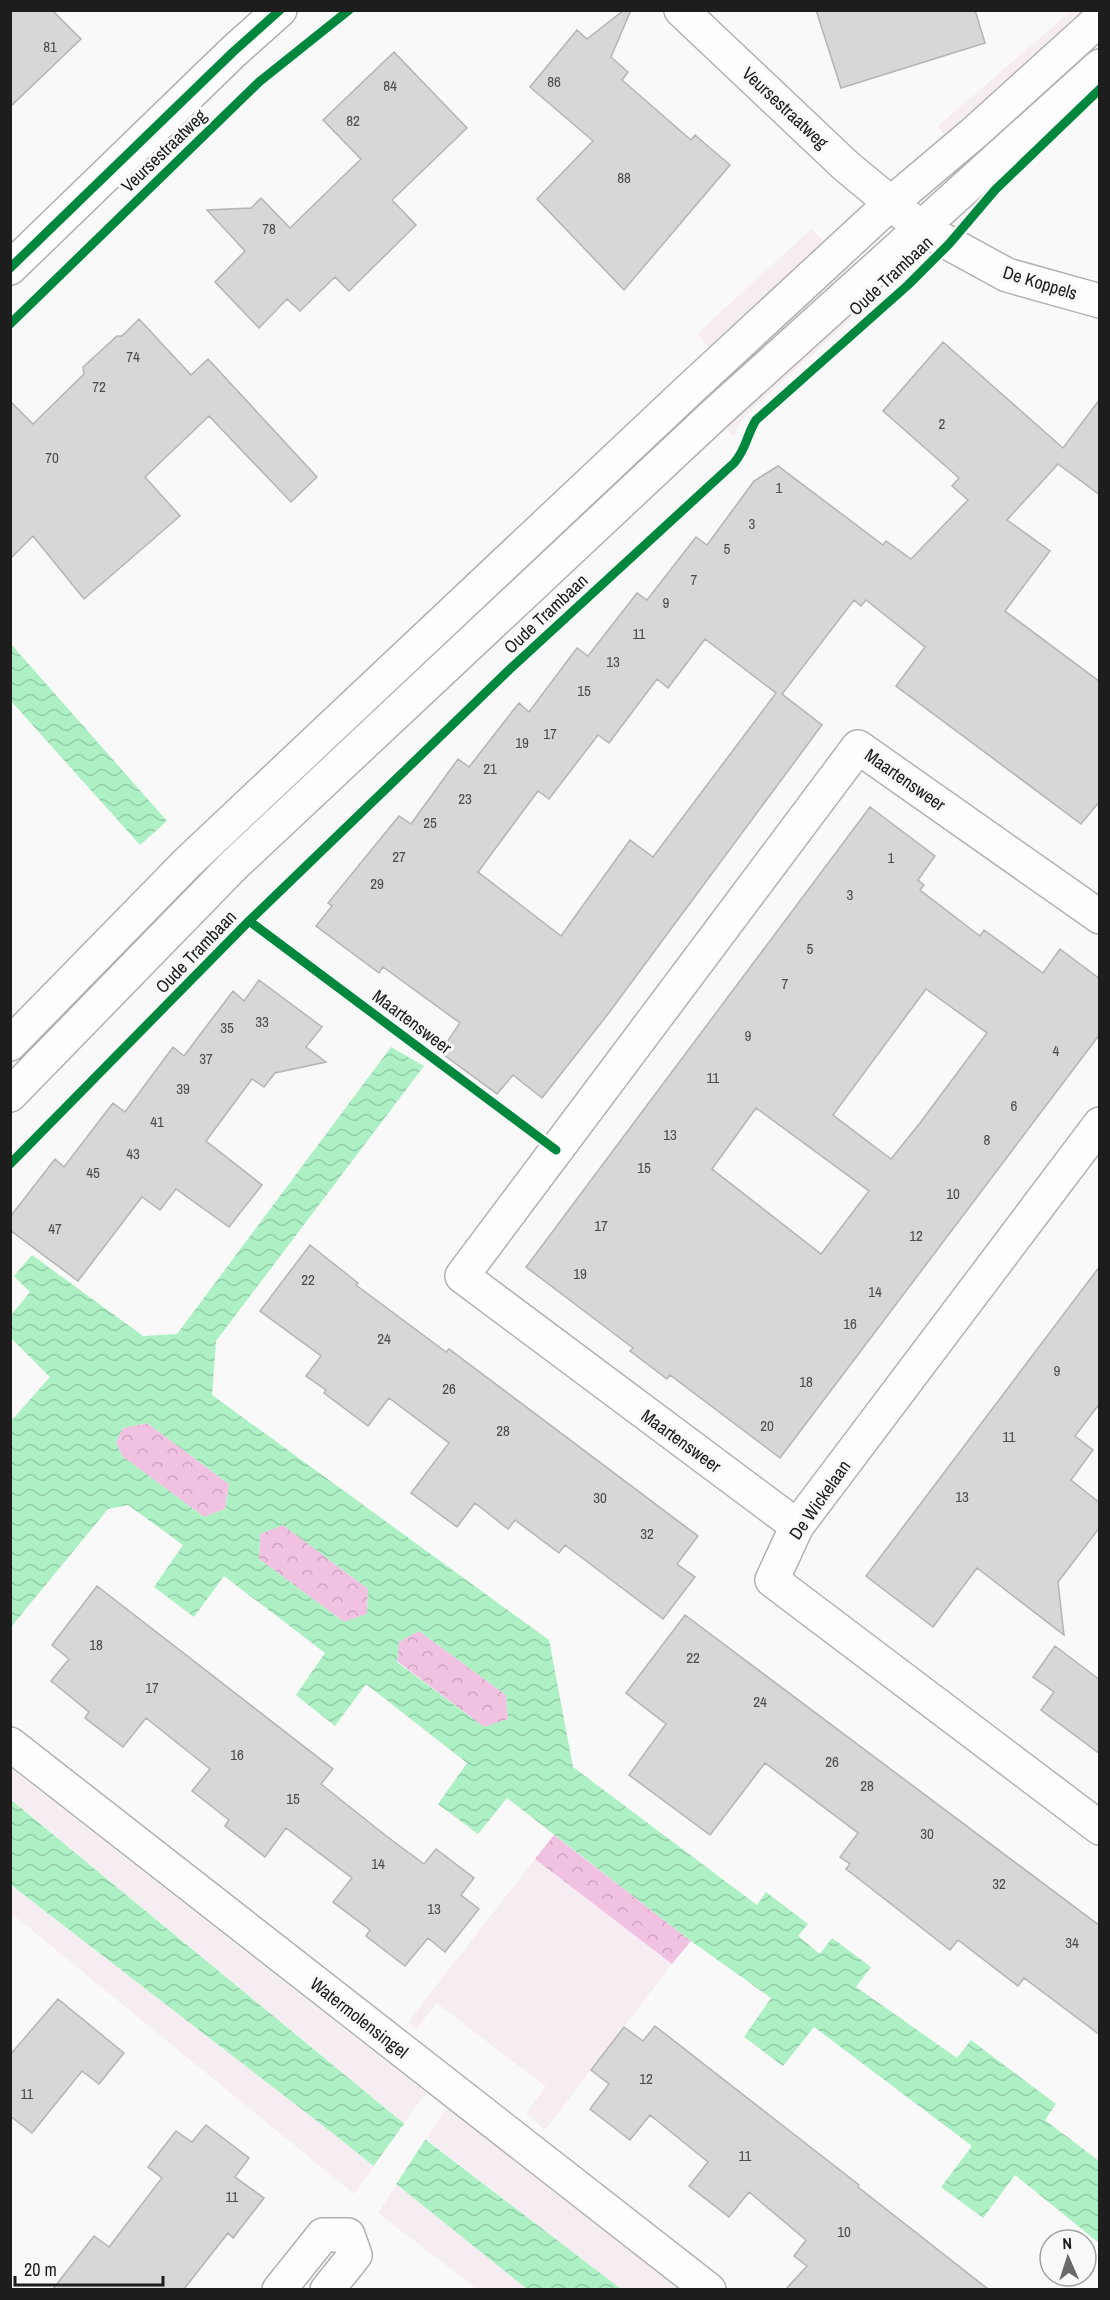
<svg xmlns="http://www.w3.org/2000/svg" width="1110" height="2300" viewBox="0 0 1110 2300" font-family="'Archivo Narrow',sans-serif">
<defs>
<pattern id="forest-crowns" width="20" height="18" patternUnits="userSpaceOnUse" patternTransform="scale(1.5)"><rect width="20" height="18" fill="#f1c1e2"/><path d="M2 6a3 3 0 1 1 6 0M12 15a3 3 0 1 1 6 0" fill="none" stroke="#cea5c1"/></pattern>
<pattern id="water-waves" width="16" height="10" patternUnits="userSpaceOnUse" patternTransform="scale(1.5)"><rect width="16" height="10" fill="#acf0c4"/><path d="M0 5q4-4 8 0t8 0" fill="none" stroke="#93cda8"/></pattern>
</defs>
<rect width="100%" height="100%" fill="#f8f9f8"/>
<!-- green -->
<path fill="#f6edf3" d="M1071 11H1088L945 136 938 126Z
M811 229 825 242 711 349 697 334Z
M842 261 850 270 11 1075V1060L211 856Z
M871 288 877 296 750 411 739 424 734 436 721 423Z
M10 1768 426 2093 404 2123 11 1799Z
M535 1859 672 1964 545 2130 526 2113 546 2087 437 2003 416 2029 408 2022Z
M10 1885 375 2166 354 2194 11 1913Z
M447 2107 671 2279 680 2289H621L426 2139Z
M397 2184 527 2289H477L378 2213Z"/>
<!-- forest -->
<path fill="url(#forest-crowns)" d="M147 1423 229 1484 225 1509 204 1517 122 1456 116 1442 123 1428Z
M283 1525 368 1589 367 1614 344 1622 259 1559 260 1534Z
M419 1631 506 1695 508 1719 484 1727 397 1661 399 1641Z
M554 1835 691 1941 672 1964 535 1859Z"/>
<!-- water -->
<path fill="url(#water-waves)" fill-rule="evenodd" d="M11 644 167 821 140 845 11 701Z
M391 1047 424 1066 216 1341 212 1395 549 1640 573 1767 757 1905 766 1892 808 1924 798 1936 820 1954 832 1938 871 1967 856 1987 957 2058 971 2040 1056 2104 1045 2120 1099 2161V2243L1015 2175 983 2218 941 2187 972 2146 814 2027 783 2066 744 2037 771 1998 691 1941 507 1798 478 1834 438 1804 467 1763 366 1684 335 1726 296 1695 325 1653 224 1576 194 1617 154 1587 183 1545 128 1505 108 1509 11 1627V1421L50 1377 11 1338V1315L30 1292 14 1276 32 1255 143 1336 177 1334ZM147 1423 229 1484 225 1509 204 1517 122 1456 116 1442 123 1428ZM283 1525 368 1589 367 1614 344 1622 259 1559 260 1534ZM419 1631 506 1695 508 1719 484 1727 397 1662 399 1642Z
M10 1799 396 2117 621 2289H527L335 2135 11 1885Z"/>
<!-- pier -->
<path fill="#f8f9f8" d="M406 2121 427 2137 395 2186 372 2168Z"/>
<!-- building -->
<path fill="#d6d7d6" stroke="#b3b4b3" stroke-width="1.5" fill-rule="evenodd" d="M10 10H52L81 39 10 107Z
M624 10H631L611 57 628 72 622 80 691 140 695 135 730 165 624 290 537 199 593 141 530 87 577 30 587 39Z
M816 10H975L985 43 841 88Z
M394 52 467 128 392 200 416 225 349 291 335 277 300 311 287 299 259 328 215 282 245 251 207 210 251 208 261 198 290 228 361 159 323 120Z
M139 319 191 375 208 359 317 477 291 502 209 416 145 477 180 516 84 599 33 536 10 559V401L33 424 84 374 83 367 117 336H122Z
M943 342 1063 448 1100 399V495L1058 464 1007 520 1050 551 1005 611 1100 682V801L1081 824 896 686 925 647 866 600 861 606 854 600 782 694 822 725 608 1014 542 1098 513 1075 497 1094 440 1052 460 1023 383 967 379 973 316 926 332 906 328 903 399 816 411 824 458 759 469 767 519 703 529 712 577 648 588 656 637 593 647 600 696 537 707 545 754 481 778 466 883 545 886 541 911 559 968 500 952 486 959 478 883 411ZM705 639 776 693 653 857 630 840 561 936 478 872 538 791 549 799 598 735 609 743 657 679 668 688Z
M870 807 935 856 918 880 924 885 920 890 980 936 984 930 1043 973 1060 949 1100 979V1034L780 1458 670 1375 667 1379 630 1351 633 1348 526 1267ZM926 989 987 1033 920 1123 891 1159 833 1115ZM756 1108 869 1191 821 1254 712 1169Z
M259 980 322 1027 306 1047 326 1062 275 1073 264 1087 252 1079 206 1141 262 1185 229 1227 176 1189 160 1210 142 1197 78 1281 10 1230V1217L55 1159 64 1167 113 1103 125 1112 173 1047 184 1056 233 991 244 1001Z
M310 1245 358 1283 356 1285 446 1352 449 1349 698 1536 677 1564 695 1577 663 1619 565 1545 559 1553 515 1520 508 1529 475 1503 457 1527 411 1493 449 1443 389 1398 368 1426 324 1393 326 1390 306 1376 321 1356 260 1311Z
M1100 1266V1403L1075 1436 1093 1450 1071 1480 1100 1503V1527L1058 1582 1064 1635 977 1568 933 1627 866 1576Z
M97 1586 333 1769 321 1784 385 1835 424 1864 436 1849 474 1878 461 1895 479 1909 445 1952 428 1938 405 1966 366 1936 370 1930 333 1902 352 1878 286 1828 265 1857 225 1826 229 1820 192 1791 210 1769 146 1718 123 1747 85 1718 89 1712 51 1681 69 1659 52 1645Z
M685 1615 1100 1926V2035L1024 1978 1018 1986 958 1940 950 1950 846 1869 850 1864 840 1857 858 1833 765 1763 710 1835 629 1775 666 1724 626 1693Z
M1055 1646 1100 1680V1754L1041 1710 1054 1692 1033 1677Z
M58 1999 124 2053 99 2084 82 2071 32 2133 10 2116V2055Z
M655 2026 859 2185 858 2187 988 2289H786L807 2266 794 2256 806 2240 749 2192 729 2217 689 2186 708 2162 650 2115 630 2140 590 2109 609 2084 591 2070 624 2027 643 2041Z
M206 2125 249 2158 235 2177 264 2198 233 2238 228 2233 184 2289H53L94 2236 109 2247 162 2178 148 2167 176 2131 192 2142Z"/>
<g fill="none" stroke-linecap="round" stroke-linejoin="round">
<defs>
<path id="street" d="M681 10 846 166 921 228 1007 275 1100 301
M10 268 233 52 280 10
M1100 1124 797 1526 772 1580 1100 1828
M797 1526 462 1276 858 747 1100 917
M10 1744 709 2290
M279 2290 323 2235H348L355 2255 327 2290"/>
<path id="secondary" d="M10 1044 188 862 690 389 891 203 974 133 1100 19
M10 1095 233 866 716 413 1100 66"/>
</defs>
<!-- street casing -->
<use href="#street" stroke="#b0b2b0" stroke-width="36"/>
<!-- secondary casing -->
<use href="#secondary" stroke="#b0b2b0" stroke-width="36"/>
<!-- street -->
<use href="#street" stroke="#fefefe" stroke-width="33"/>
<!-- secondary -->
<use href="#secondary" stroke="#fefefe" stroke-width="33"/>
<defs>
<path id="cycleway" d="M10 268 233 52 280 10
M10 324 259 82 349 10
M249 921 556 1150
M10 1164 249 921 509 670 734 463C747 448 746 436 756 420L908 285 949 244 995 190 1100 89"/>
</defs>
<!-- cycleway casing -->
<use href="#cycleway" stroke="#f7faf8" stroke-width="13"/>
<!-- cycleway -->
<use href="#cycleway" stroke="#00873e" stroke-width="9"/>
</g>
<g text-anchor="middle" stroke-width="6" stroke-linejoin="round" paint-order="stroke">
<!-- number labels -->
<g font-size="15" fill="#4a4c4a">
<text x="50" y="52">81</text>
<text x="554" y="87">86</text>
<text x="390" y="91">84</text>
<text x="353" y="126">82</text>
<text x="624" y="183">88</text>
<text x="269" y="234">78</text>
<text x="133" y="362">74</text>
<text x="99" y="392">72</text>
<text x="942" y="429">2</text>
<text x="52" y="463">70</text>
<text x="779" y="493">1</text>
<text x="752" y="529">3</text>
<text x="727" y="554">5</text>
<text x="694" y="585">7</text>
<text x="666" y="608">9</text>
<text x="639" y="639">11</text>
<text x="613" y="667">13</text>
<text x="584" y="696">15</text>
<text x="550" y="739">17</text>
<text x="522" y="748">19</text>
<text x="490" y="774">21</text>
<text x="465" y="804">23</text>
<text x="430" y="828">25</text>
<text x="399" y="862">27</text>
<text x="891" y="863">1</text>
<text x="377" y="889">29</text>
<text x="850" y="900">3</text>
<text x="810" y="954">5</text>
<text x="785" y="989">7</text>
<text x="262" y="1027">33</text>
<text x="227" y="1033">35</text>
<text x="748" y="1041">9</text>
<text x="1056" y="1056">4</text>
<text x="206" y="1064">37</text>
<text x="713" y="1083">11</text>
<text x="183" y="1094">39</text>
<text x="1014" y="1111">6</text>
<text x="157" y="1127">41</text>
<text x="670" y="1140">13</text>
<text x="987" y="1145">8</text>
<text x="133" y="1159">43</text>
<text x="644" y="1173">15</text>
<text x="93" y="1178">45</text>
<text x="953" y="1199">10</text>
<text x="601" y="1231">17</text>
<text x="55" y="1234">47</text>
<text x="916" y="1241">12</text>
<text x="580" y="1279">19</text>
<text x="308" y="1285">22</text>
<text x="875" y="1297">14</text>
<text x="850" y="1329">16</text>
<text x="384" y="1344">24</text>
<text x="1057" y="1376">9</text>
<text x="806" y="1387">18</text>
<text x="449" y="1394">26</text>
<text x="767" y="1431">20</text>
<text x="503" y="1436">28</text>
<text x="1009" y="1442">11</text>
<text x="962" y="1502">13</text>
<text x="600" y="1503">30</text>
<text x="647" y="1539">32</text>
<text x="96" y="1650">18</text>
<text x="693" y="1663">22</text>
<text x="152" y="1693">17</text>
<text x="760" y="1707">24</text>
<text x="237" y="1760">16</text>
<text x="832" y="1767">26</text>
<text x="867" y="1791">28</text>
<text x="293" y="1804">15</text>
<text x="927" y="1839">30</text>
<text x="378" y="1869">14</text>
<text x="999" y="1889">32</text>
<text x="434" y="1914">13</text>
<text x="1072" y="1948">34</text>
<text x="646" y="2084">12</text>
<text x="27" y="2099">11</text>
<text x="745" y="2161">11</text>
<text x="232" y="2202">11</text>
<text x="844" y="2237">10</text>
</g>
<!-- street labels -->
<g font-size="18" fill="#1c1d1c" stroke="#f7faf8">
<text transform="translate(785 108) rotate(43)" y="6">Veursestraatweg</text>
<text transform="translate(164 151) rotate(-44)" y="6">Veursestraatweg</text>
<text transform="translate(891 276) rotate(-43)" y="6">Oude Trambaan</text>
<text transform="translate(1040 283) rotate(17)" y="6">De Koppels</text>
<text transform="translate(546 614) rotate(-43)" y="6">Oude Trambaan</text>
<text transform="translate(905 780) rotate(35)" y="6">Maartensweer</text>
<text transform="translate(196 952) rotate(-46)" y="6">Oude Trambaan</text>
<text transform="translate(412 1022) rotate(37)" y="6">Maartensweer</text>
<text transform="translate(681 1441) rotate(36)" y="6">Maartensweer</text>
<text transform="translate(820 1500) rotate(-55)" y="6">De Wickelaan</text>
<text transform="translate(359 2018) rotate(38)" y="6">Watermolensingel</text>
</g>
</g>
<!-- border -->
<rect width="1110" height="2300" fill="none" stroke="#1c1d1c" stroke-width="24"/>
<!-- north arrow -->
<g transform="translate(1068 2258) rotate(357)"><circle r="28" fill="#f7faf8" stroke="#9fa2a0" stroke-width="1.5"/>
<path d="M0-4.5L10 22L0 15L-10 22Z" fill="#696a69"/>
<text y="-9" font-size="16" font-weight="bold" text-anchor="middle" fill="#1c1d1c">N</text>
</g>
<!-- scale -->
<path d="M15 2276v9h148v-9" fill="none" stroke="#1c1d1c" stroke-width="3"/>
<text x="24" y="2276" font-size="18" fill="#1c1d1c" stroke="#f7faf8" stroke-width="4.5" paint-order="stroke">20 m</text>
</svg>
